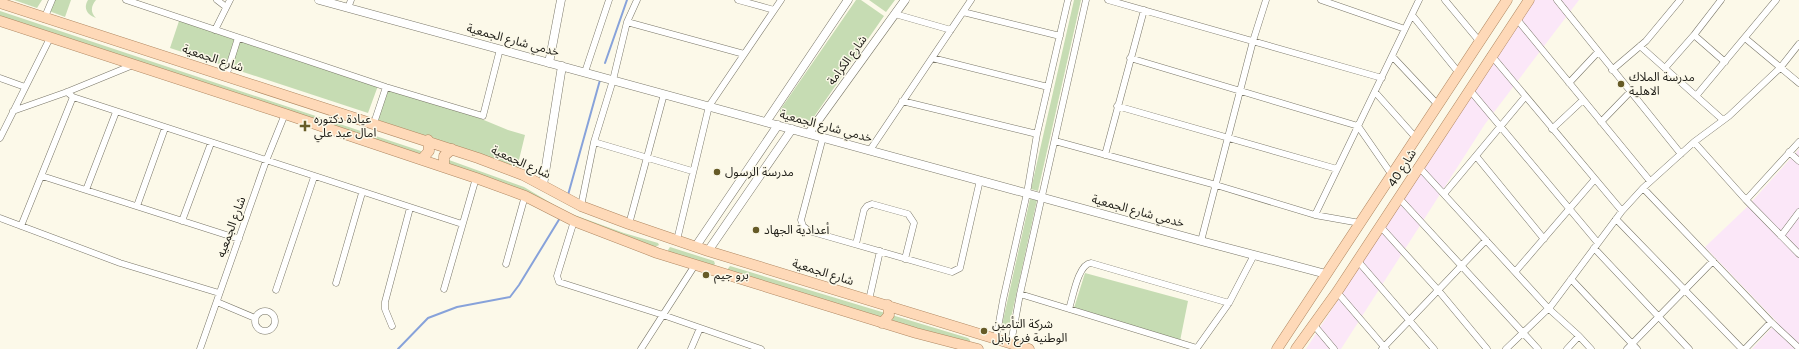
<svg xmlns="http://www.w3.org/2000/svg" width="1799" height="349" viewBox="0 0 1799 349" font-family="'Varela Round','Noto Sans Arabic',sans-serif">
<rect width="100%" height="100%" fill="#fcf9e9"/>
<!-- commercial -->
<path fill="#fbe7f8" d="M1533 0H1579L1485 124 1341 349H1306Z
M1799 149V349H1752L1777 322 1705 247 1746 208Z"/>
<!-- green -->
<path fill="#c6dcb3" d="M14 0H42L37 8Z
M54 0H71L65 17 49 11Z
M88 0H96C91 6 90 12 96 18 87 15 83 8 88 0Z
M856 0H861L884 16 811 121 784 116 780 114V110Z
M869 0H895L886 12Z
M1074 0H1081L1038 191 1031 189Z
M0 11 421 151 422 155 0 16Z
M180 18 379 83 368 113 170 48Z
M387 86 479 118 508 130 525 135 517 168 377 122Z
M449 160 524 187 566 212 624 233 658 243 659 245 655 247 616 235 445 165Z
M1030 199 1037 200 1009 327 1002 325Z
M670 247 714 261 715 264 712 267 669 253 668 250Z
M730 266 968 338 970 340V344L968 345 727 270Z
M1085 273 1188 301 1180 341 1074 308Z"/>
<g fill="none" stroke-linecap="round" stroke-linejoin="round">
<!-- stream -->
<path stroke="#87a2da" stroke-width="2" d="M605 63 627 0
M568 195 600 80
M398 349 428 318 457 307 510 297 519 285 560 218"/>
<defs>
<path id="minor" d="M126 0 386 87 483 116 500 49
M217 0 226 7
M738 0 774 10
M1108 0 1382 78
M1321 0 1405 29
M1445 0 1480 42
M1557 0 1681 154
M348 8 351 0
M963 12 1060 36
M895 14 951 30
M1412 15 1459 73
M1516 18 1650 181
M44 19 52 0
M627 22 744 54
M215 30 230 0
M1694 35 1725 62
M1745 38 1799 83
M1640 46 1723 120
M1491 55 1622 211
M1392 56 1438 105
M932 58 1048 87
M1130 58 1358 126 1392 175
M1665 68 1694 35 1721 0
M1612 70 1646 41 1680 0
M585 72 609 0
M226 76 238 38
M0 78 25 87
M1569 83 1598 52
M1469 89 1598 243
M67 92 73 97 462 224
M1375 92 1416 138
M1696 96 1776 0
M902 101 1037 134
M1117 106 1337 169
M13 111 67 92 133 65
M1601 122 1630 92
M374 123 386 87
M1552 129 1583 100
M823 137 801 220 803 226 809 231 952 272 960 268 980 180
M0 138 50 38
M1055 141 1216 185 1315 215 1360 223
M594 142 692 171
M1694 142 1746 200 1799 254
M870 150 971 0
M1789 152 1799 161
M1105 155 1144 10
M1476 156 1544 239
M1418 166 1548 308 1579 336 1591 349
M42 176 239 239
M1643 188 1771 322 1799 348
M86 190 116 112
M1444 194 1525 97
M1399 198 1538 349
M1746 200 1799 142
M137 206 165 128
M581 206 594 142 613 80 627 22 637 0
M1315 215 1419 0
M0 218 120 263 219 293
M1616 219 1742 349
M182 221 211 143
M574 221 557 276 559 282 663 315 761 349
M629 224 664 94
M21 226 73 97
M1380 226 1438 290 1487 349
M1781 236 1799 212
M677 240 709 106 781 0
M1201 241 1253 41 1266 0
M856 244 864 210 867 206 872 204 908 214 914 223 905 259
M1594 248 1689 349
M1357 260 1434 349
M506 264 525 196
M1515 272 1595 179
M1571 279 1637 349
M336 283 362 193
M444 289 476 178
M276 290 314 177
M1337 292 1386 349
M1020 294 1197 348 1229 303 1254 255
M869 300 880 251
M217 302 255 318
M1069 309C1073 297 1078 264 1091 263L1229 303
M255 321a10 10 0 1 1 20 0a10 10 0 1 1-20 0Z
M1313 324 1334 349
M392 326 385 309V302L410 208
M996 339 1003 300 1027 193 1037 134 1068 0
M1011 343 1020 294 1086 0
M200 349 266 161 285 114
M641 349 695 265
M691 349 700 328
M1382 349 1486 240
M1506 349 1551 306 1622 211 1643 188 1694 142 1729 116 1780 68 1799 44
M1567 349 1579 336
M1627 349 1713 261
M1745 349 1771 322"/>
<path id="tertiary" d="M319 0 1201 241 1326 274
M549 63 561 0
M766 122 848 0
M809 133 905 0
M543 185 562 66
M696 246 778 125
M708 251 792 129"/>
<path id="primary" d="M0 3 478 158 523 175 581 206 629 224 708 251 1029 349
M0 21 285 114 476 178 525 196 574 221 657 253 916 333 978 349
M422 159 429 151 428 140
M444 167V156L452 149
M882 323 889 315 888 305
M1277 349 1507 0
M1296 349 1337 292 1529 0"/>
</defs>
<!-- minor casing -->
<use href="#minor" stroke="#797668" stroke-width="7"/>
<!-- tertiary casing -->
<use href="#tertiary" stroke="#797668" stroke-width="9"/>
<!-- primary casing -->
<use href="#primary" stroke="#af8660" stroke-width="11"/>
<!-- minor -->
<use href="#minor" stroke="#fff" stroke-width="6"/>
<!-- tertiary -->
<use href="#tertiary" stroke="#fff" stroke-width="8"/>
<!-- primary -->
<use href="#primary" stroke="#fed9b8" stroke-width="10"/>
</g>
<!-- markers -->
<g fill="#665b27" stroke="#fcf9e9" stroke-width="1.5">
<circle cx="1621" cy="84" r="4"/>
<path d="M303 120h4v4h4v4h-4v4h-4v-4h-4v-4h4z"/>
<circle cx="717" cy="172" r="4"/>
<circle cx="756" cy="230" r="4"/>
<circle cx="706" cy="275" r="4"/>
<circle cx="984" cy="331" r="4"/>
</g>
<g text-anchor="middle" stroke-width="3" stroke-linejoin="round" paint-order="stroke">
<!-- street labels -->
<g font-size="12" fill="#1c1b15" stroke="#fcf9e9">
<text transform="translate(513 40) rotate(15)" y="4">خدمي شارع الجمعية</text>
<text transform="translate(213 58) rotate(18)" y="4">شارع الجمعية</text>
<text transform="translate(847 60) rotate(-54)" y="4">شارع الكرامة</text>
<text transform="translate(826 126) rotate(15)" y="4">خدمي شارع الجمعية</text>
<text transform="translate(521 162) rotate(24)" y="4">شارع الجمعية</text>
<text transform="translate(1402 168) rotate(-58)" y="4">شارع 40</text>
<text transform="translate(1138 211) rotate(15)" y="4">خدمي شارع الجمعية</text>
<text transform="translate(231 227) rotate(-70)" y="4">شارع الجمعيه</text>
<text transform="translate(823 272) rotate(17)" y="4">شارع الجمعية</text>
</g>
<!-- poi labels -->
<g font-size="12" fill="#1c1b15" stroke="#fcf9e9" text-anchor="start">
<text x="1629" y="81">مدرسة الملاك<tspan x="1629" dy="14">الاهلية</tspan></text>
<text x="314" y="123">عيادة دكتوره<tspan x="314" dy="14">امال عبد علي</tspan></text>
<text x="725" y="176">مدرسة الرسول</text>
<text x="764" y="234">أعدادية الجهاد</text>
<text x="714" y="279">برو جيم</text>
<text x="992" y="328">شركة التأمين<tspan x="992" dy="14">الوطنية فرع بابل</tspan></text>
</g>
</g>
</svg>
